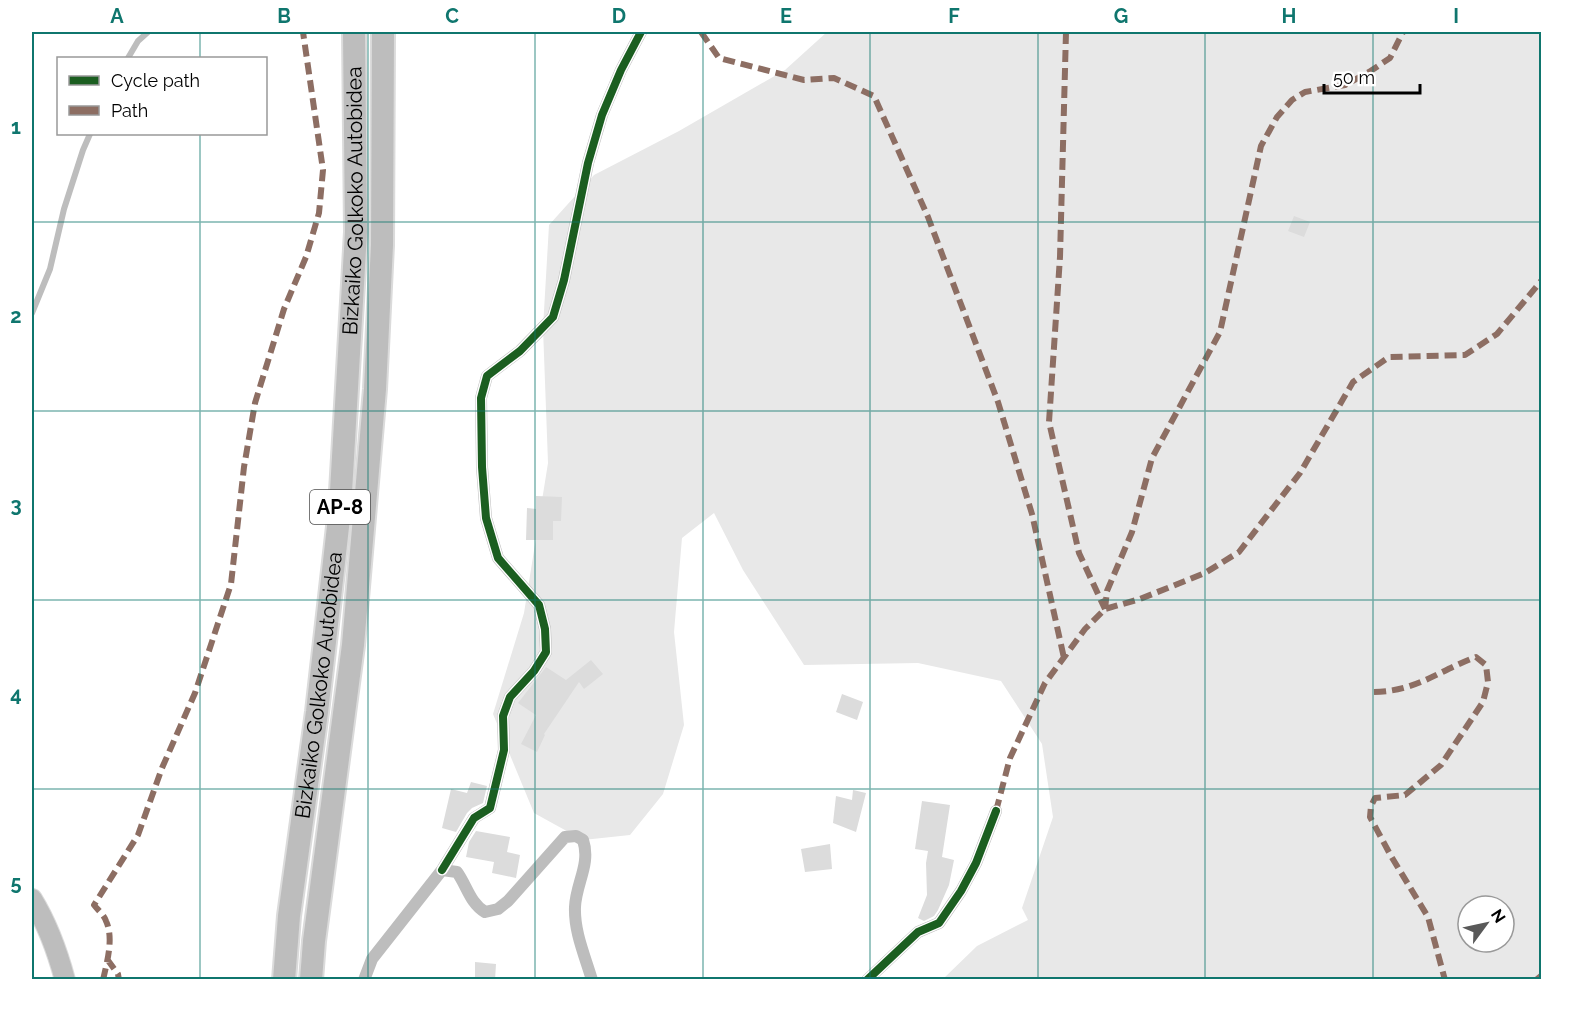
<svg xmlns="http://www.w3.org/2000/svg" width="1573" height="1011" viewBox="0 0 1573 1011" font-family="Raleway,sans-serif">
<rect width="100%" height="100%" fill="#fff"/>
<!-- green -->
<path fill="#e8e8e8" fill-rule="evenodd" d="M827 32H1541V979H943L977 946 1028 920 1022 908 1053 817 1042 744 1001 681 918 663 804 665 743 570 714 513 682 538 674 632 684 725 663 794 630 835 583 840 534 813 493 714 524 613 548 463 543 328 549 225 594 175 679 131 785 70ZM1468 906H1504V942H1468Z"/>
<!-- building -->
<path fill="#dcdcdc" d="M1294 216 1310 222 1304 237 1288 231Z
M536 496 562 497 561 521H553V540H526L527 508 536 509Z
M591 660 603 674 584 689 579 682 544 734 545 735 537 752 521 744 536 715 518 703 546 667 566 680Z
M842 694 863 702 857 720 836 712Z
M471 782 487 786 483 803 472 808 467 813 456 832 442 828 451 789 467 793Z
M853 790 866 793 856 832 833 823 836 796 852 800Z
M922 801 950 805 942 857 954 860 949 885 938 910 934 916 924 921 918 918 927 895 926 863 928 851 915 849Z
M476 831 510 837 507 852 520 855 516 878 492 873 494 862 466 857 469 842Z
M830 844 832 869 805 872 801 849Z
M475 962 496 964 495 980H475Z"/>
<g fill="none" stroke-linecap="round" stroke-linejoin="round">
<defs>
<path id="trunk" d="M32 899C48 925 57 950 65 980"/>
<g id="motorway">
<path id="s1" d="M284 980 289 916 317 712 340 509 356 232 354 32"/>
<path d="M311 980 314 941 353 645 375 389 382 245 383 32"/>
</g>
</defs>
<!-- trunk casing -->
<use href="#trunk" stroke="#dbdbdb" stroke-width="22"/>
<!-- motorway casing -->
<use href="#motorway" stroke="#dbdbdb" stroke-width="26"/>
<!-- service -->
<path stroke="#bdbdbd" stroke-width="6" d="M128 58 138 41 148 32
M32 313 50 269 64 209 83 150 90 134"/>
<!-- minor -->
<path stroke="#bdbdbd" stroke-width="12" d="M442 870 474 818 490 808 504 750 503 716 510 697 534 671 546 652 545 629 539 605 498 558 486 518 482 467 481 398 487 376 520 351 553 317 564 280 588 163 602 115 621 70 641 32
M364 980 372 959 442 870 457 872C467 886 470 903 485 912L498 909 508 901 565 837 576 836 583 840C591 864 576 883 575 907 574 932 585 956 592 980
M867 980 918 932 939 923 961 891 976 863 996 811"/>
<!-- trunk -->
<use href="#trunk" stroke="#bdbdbd" stroke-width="20"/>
<!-- motorway -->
<use href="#motorway" stroke="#bdbdbd" stroke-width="22"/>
<!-- quiet -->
<path stroke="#8d6e63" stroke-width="6" stroke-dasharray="12 6" stroke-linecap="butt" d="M701 32 719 58 804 80 834 78 874 96 928 217 998 402 1032 514 1064 658
M1066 32 1060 257 1049 422 1079 553 1105 609
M1105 609 1107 591 1132 532 1152 458 1220 332 1261 146 1277 117 1292 100 1305 92 1345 85 1369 72 1390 58 1403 32
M1374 692C1417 691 1438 671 1476 657L1486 665 1488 682 1483 702 1441 765 1405 795 1375 798 1371 806 1370 817 1391 856 1428 917 1445 980
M996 811 1010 758 1045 683 1085 629 1105 609 1140 599 1205 573 1239 552 1300 473 1353 382 1389 357 1465 355 1497 334 1542 280
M107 959 118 974 119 980
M103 980C107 962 114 938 106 921 104 915 98 910 94 905L138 835 162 768 195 693 231 584 244 467 255 403 284 309 306 257 319 213 323 170 303 32
M1536 980 1542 975"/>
<defs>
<path id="cycleway" d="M442 870 474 818 490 808 504 750 503 716 510 697 534 671 546 652 545 629 539 605 498 558 486 518 482 467 481 398 487 376 520 351 553 317 564 280 588 163 602 115 621 70 641 32
M867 980 918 932 939 923 961 891 976 863 996 811"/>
</defs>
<!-- cycleway casing -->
<use href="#cycleway" stroke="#fff" stroke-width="11"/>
<!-- cycleway -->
<use href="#cycleway" stroke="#1b5e20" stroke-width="8"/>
</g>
<!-- grid -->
<path fill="none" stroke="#0f766e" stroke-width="1.5" stroke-opacity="0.55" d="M200 32V58M368 32V980M535 32V980M703 32V980M870 32V980M1038 32V980M1205 32V980M1373 32V980M200 134V980M32 222H1542M32 411H1542M32 600H1542M32 789H1542"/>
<g text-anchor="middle" stroke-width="6" stroke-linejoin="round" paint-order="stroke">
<!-- shield labels -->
<rect fill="#fff" stroke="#4c4c4c" stroke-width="1.5" x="310" y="490" width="60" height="34" rx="4.5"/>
<g font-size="20" font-weight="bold" fill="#000">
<text x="340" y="514">AP-8</text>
</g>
<!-- street labels -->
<g font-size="21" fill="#000" stroke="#fff">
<text dy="7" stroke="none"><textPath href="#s1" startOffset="783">Bizkaiko Golkoko Autobidea</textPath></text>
<text dy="7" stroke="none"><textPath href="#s1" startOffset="297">Bizkaiko Golkoko Autobidea</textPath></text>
</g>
</g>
<!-- border -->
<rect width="1573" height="1011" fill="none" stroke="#ffffff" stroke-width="66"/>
<!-- legend -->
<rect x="57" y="57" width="210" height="78" fill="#ffffff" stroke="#999999" stroke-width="1.5"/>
<rect x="69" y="76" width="30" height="9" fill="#1b5e20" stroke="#999999" stroke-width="1.5"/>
<text x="111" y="87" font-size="18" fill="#000000">Cycle path</text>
<rect x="69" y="106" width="30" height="9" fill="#8d6e63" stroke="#999999" stroke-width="1.5"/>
<text x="111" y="117" font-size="18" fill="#000000">Path</text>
<!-- north arrow -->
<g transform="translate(1486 924) rotate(57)"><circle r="28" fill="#ffffff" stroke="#999999" stroke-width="1.5"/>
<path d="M0-4.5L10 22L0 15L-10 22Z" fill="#595959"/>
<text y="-9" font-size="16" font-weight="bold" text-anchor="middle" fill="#000000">N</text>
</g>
<!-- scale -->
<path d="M1324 84v9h96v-9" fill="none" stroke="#000000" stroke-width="3"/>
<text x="1333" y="84" font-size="18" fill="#000000" stroke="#ffffff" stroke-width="4.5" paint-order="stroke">50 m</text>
<rect x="33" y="33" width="1507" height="945" fill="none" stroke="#0f766e" stroke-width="2"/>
<g font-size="20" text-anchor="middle" font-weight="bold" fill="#0f766e">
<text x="117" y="23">A</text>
<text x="284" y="23">B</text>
<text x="452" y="23">C</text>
<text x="619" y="23">D</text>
<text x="786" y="23">E</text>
<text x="954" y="23">F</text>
<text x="1121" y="23">G</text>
<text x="1289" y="23">H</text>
<text x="1456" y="23">I</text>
<text x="16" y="134">1</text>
<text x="16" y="323">2</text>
<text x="16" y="512">3</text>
<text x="16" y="701">4</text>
<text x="16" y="890">5</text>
</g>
</svg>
